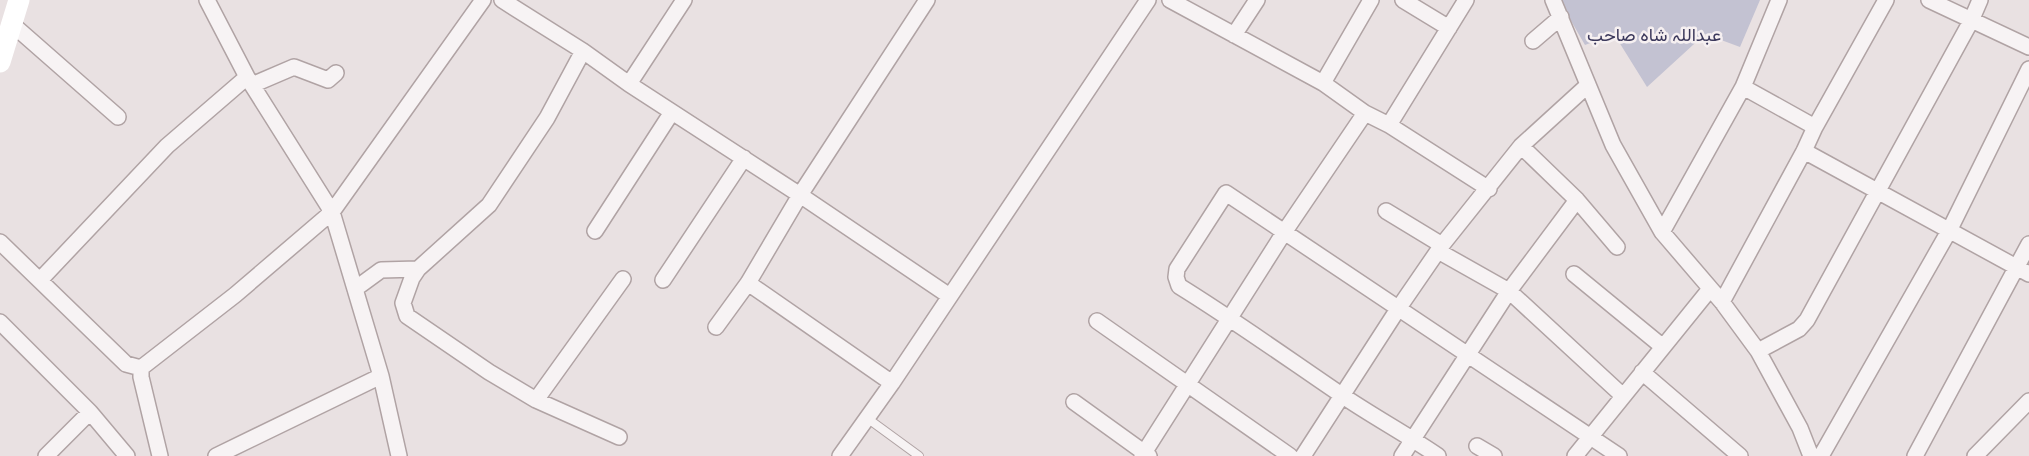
<svg xmlns="http://www.w3.org/2000/svg" width="2029" height="456" viewBox="0 0 2029 456" font-family="'DM Sans',Vazirmatn,sans-serif">
<rect width="100%" height="100%" fill="#e9e1e2"/>
<!-- green -->
<path fill="#c3c2d2" d="M1559 0H1760L1740 47 1705 34 1647 87 1614 34 1585 45Z"/>
<g fill="none" stroke-linecap="round" stroke-linejoin="round">
<defs>
<path id="service" d="M867 418 919 456"/>
<path id="minor" d="M207 0 247 77 332 212 381 376 399 456
M502 0 583 51 629 84 800 195 948 295
M1170 0 1323 83 1365 113 1389 125 1489 189
M1403 0 1449 28
M1553 0 1613 145 1662 232 1722 302 1758 351 1800 428 1811 456
M1929 0 2029 47
M12 24 118 117
M1234 35 1257 0
M1533 41 1561 17
M583 51 547 118 489 205 418 269 412 278 403 303 407 316 489 372 536 400 619 437
M1323 83 1371 0
M629 84 684 0
M252 85 294 67 328 80 336 73
M1389 125 1466 0
M1815 127 1886 0
M1521 146 1577 200 1617 247
M1804 151 2029 274
M1386 211 1442 245
M595 231 672 112
M1662 232 1743 87 1779 0
M0 242 126 364 141 368
M1438 251 1509 291 1623 396
M1574 274 1663 347
M41 279 167 146 247 77
M663 280 744 158
M748 283 892 383
M355 289 381 270 418 269
M1722 302 1804 151 1815 127 1743 87
M1097 321 1290 456
M0 322 90 412 46 456
M716 327 748 283 800 195 927 0
M1758 351 1799 329 1807 320 1971 21 1980 0
M1642 372 1740 456
M536 400 623 279
M1074 402 1149 456
M90 412 127 456
M1477 446 1494 456
M160 456 141 377V368L235 295 332 212 483 0
M216 456 381 376
M840 456 892 383 1148 0
M1142 456 1285 231 1365 113
M1303 456 1398 309 1442 245 1521 146 1588 85
M1402 456 1509 291 1577 200
M1438 456C1406 434 1372 416 1340 394 1287 358 1234 320 1179 286L1176 277 1177 269 1226 193 1619 456
M1575 456 1710 289
M1821 456 1949 231 2029 69
M1915 456 2029 244
M1975 456 2029 401"/>
</defs>
<!-- service casing -->
<use href="#service" stroke="#b0a3a4" stroke-width="10"/>
<!-- minor casing -->
<use href="#minor" stroke="#b0a3a4" stroke-width="18"/>
<!-- service -->
<use href="#service" stroke="#f7f3f4" stroke-width="8"/>
<!-- minor -->
<use href="#minor" stroke="#f7f3f4" stroke-width="15"/>
<!-- secondary -->
<path stroke="#fff" stroke-width="21" d="M0 62 19 0"/>
</g>
<g text-anchor="middle" stroke-width="5" stroke-linejoin="round" paint-order="stroke">
<!-- park labels -->
<g font-size="18" fill="#3b385b" stroke="#f6f0f1">
<text x="1654" y="41">عبداللہ شاہ صاحب</text>
</g>
</g>
</svg>
